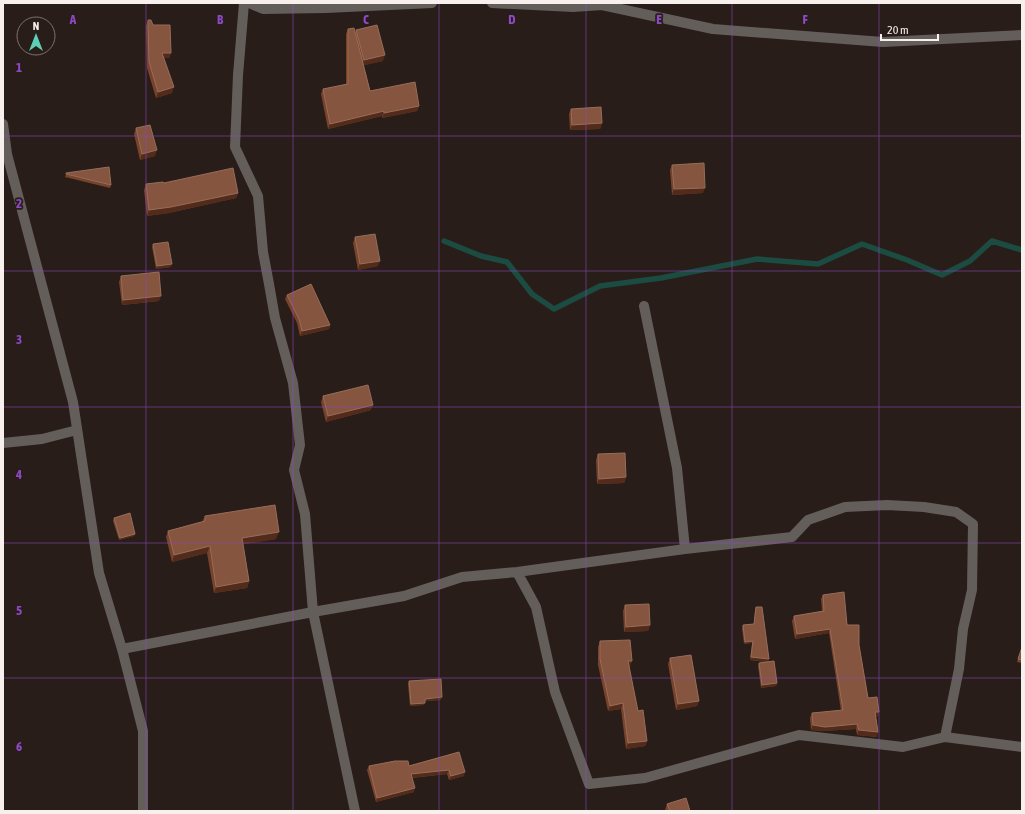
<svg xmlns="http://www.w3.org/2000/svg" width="1025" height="814" viewBox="0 0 1025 814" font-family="'Asap Condensed',sans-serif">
<rect width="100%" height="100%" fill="#281d19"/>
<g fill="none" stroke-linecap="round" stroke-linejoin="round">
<!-- stream -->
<path stroke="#1b4b41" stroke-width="5.5" d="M444 241 481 256 507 262 532 294 554 309 600 286 661 278 757 259 818 264 862 244 907 260 942 275 970 261 992 241 1022 250"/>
<!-- street -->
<path stroke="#645e5b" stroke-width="10" d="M244 3 238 75 235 147 258 196 263 252 269 284 275 318 293 383 300 445 294 470 305 514 313 612 355 811
M249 3 263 9 326 8 432 3
M492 3 573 7 602 5 713 29 883 42 1022 35
M3 124 7 154 73 402 99 573 122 649 143 731V811
M644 306 677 468 685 549
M3 443 42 439 77 430
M517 572 536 607 555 692 589 784 645 778 799 735 903 747 945 737 1022 747
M122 649 313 612 404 596 462 577 517 572 685 549 792 537 808 520 845 507 887 505 924 507 956 512 973 524 972 590 963 629 959 669 945 737"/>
</g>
<!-- wall -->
<path fill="#78422b" d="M148 20 153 25 171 53 169 58H164L172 93 156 98 147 68 146 26Z
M348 29 355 34 356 30 383 61 363 65 370 91 419 106 417 111 382 118V116L328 129 321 94 323 89 346 84V34Z
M571 109 602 123 600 129 570 130 569 114Z
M136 128 155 156 140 160 134 134Z
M672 165 703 193 672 195 670 170Z
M66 174 111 185 110 188 65 177Z
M164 183 238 193 236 198 169 213 147 216 144 190 146 184Z
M355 237 378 266 358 270 353 243Z
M153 244 171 267 156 269 152 247Z
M121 276 159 301 122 305 119 282Z
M287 295 330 325 329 329 300 336 297 323 285 299Z
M323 396 371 410 326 422 321 402Z
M598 454 626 477 624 483 597 484 596 460Z
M205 516 276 539 243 544 249 581 247 588 214 593 207 553 172 562 166 537 168 531 202 522Z
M114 518 135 534 134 536 119 540 113 521Z
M823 595 847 625 859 645 868 698 878 716 875 717 877 737 857 735 856 729 823 731 811 730 810 718 812 713 841 711 829 633 795 639 792 621 794 616 822 611 821 599Z
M625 605 650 625 648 631 624 632 623 611Z
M756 607 768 662 777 683 776 686 761 688 758 666 759 663 767 662 750 660 752 643 744 644 742 628 743 625 754 624 755 610Z
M600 641 630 667H629L638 711 647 741 645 746 626 749 621 709 608 711 598 665V647Z
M1022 647V663L1017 662Z
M670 658 699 701 697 706 676 710 668 664Z
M409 681 441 700 425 701 424 705 410 706 408 684Z
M459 752 464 776 449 780 447 774 412 778 414 792 376 802 367 770 369 766H409Z
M667 804 690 811H666L665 810Z"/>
<!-- shaded-wall -->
<path fill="#522b1b" d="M162 53H171L169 58H160Z
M385 55 383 61 362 66 364 60Z
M174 87 172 93 156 98 158 92Z
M419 106 417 111 382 118 384 113Z
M384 111 382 116 328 129 330 124Z
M602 123 600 129 570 130 572 125Z
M157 150 155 156 140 160 142 154Z
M705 188 703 193 672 195 674 189Z
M238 193 236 198 169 213 147 216 149 210Z
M380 261 378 266 358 270 360 264Z
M172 264 171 267 156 269 157 266Z
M161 296 159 301 122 305 123 300Z
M330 325 329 329 300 336 302 331Z
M373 405 371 410 326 422 328 416Z
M626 477 624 483 597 484 599 479Z
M279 532 276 539 240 545 242 538Z
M135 534 134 536 119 540 120 538Z
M210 546 207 553 172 562 174 555Z
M249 581 247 588 214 593 216 587Z
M650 625 648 631 624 632 626 627Z
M830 629 829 633 795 639 797 634Z
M753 641 752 643 744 644 745 642Z
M751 657 769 659 768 662 750 660Z
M628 661H632L630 667H626Z
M777 683 776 686 761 688 762 685Z
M442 697 441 700 424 701 425 699Z
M699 701 697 706 676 710 678 704Z
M425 703 424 705 410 706 411 704Z
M623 703 621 709 608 711 610 706Z
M875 712H879L878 716 873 717Z
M857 724 856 729 823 731 811 730 813 725Z
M859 730 878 732 877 737 857 735Z
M647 741 645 746 626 749 628 743Z
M449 770 447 774 410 778 411 774Z
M465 772 464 776 449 780 451 776Z
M415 788 414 792 376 802 377 798Z"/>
<!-- building -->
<path fill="#85553f" stroke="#976d5a" d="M148 20H151L153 25H170L171 53H162L174 87 158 92 149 62Z
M377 25 385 55 364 60 356 30Z
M354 28 370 91 415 82 419 106 384 113V111L330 124 323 89 348 84V29Z
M601 107 602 123 572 125 571 109Z
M150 125 157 150 142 154 136 128Z
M704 163 705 188 674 189 672 165Z
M109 167 111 185 66 174V173Z
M233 168 238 193 171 207 149 210 146 184 163 182 164 183Z
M375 234 380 261 360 264 355 237Z
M168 242 172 264 157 266 153 244Z
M159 272 161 296 123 300 121 276Z
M311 284 330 325 302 331 299 319 287 295Z
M368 385 373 405 328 416 323 396Z
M625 453 626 477 599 479 598 454Z
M275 505 279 532 242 538 249 581 216 587 210 546 174 555 168 531 205 521V516Z
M130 513 135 534 120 538 114 518Z
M844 592 847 625H859V645L868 698 877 697 879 712H875L878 732 859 730 857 724 825 727 813 725 812 713 843 710 830 629 797 634 794 616 824 611 823 595Z
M649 604 650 625 626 627 625 605Z
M756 607H762L769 659 751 657 753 641 745 642 743 625 754 624Z
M630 640 632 661H628L638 711 643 710 647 741 628 743 623 703 610 706 600 659V641Z
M1022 647V660L1018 659Z
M691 655 699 701 678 704 670 658Z
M774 661 777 683 762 685 759 663Z
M441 679 442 697 425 699V703L411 704 409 681Z
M459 752 465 772 451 776 449 770 411 774 415 788 377 798 369 766 395 761H408L409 766Z
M686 798 690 811H670L667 804Z"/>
<!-- grid -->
<path fill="none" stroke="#8e49c6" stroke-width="1" stroke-opacity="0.55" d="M146 3V811M293 3V811M439 3V811M586 3V811M732 3V811M879 3V811M3 136H1022M3 271H1022M3 407H1022M3 543H1022M3 678H1022"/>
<g font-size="13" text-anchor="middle" font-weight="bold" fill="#8e49c6" stroke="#281d19" stroke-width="3.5" stroke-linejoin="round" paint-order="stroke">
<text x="73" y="24">A</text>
<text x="220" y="24">B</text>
<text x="366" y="24">C</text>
<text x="512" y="24">D</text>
<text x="659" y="24">E</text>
<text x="805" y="24">F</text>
<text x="19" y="72">1</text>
<text x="19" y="208">2</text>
<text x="19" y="344">3</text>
<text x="19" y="479">4</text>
<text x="19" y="615">5</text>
<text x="19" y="751">6</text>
</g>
<!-- border -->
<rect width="1025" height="814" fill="none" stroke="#f8f0ec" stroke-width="8"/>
<!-- north arrow -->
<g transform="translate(36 36)"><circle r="19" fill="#281d19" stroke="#7b716d"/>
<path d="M0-3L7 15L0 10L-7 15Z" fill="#5eceb7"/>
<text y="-6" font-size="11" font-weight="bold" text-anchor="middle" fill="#f8f0ec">N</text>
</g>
<!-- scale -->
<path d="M881 34v6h57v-6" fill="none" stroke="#f8f0ec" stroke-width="2"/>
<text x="887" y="34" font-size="12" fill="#f8f0ec" stroke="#281d19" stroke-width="3" paint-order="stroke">20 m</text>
</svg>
